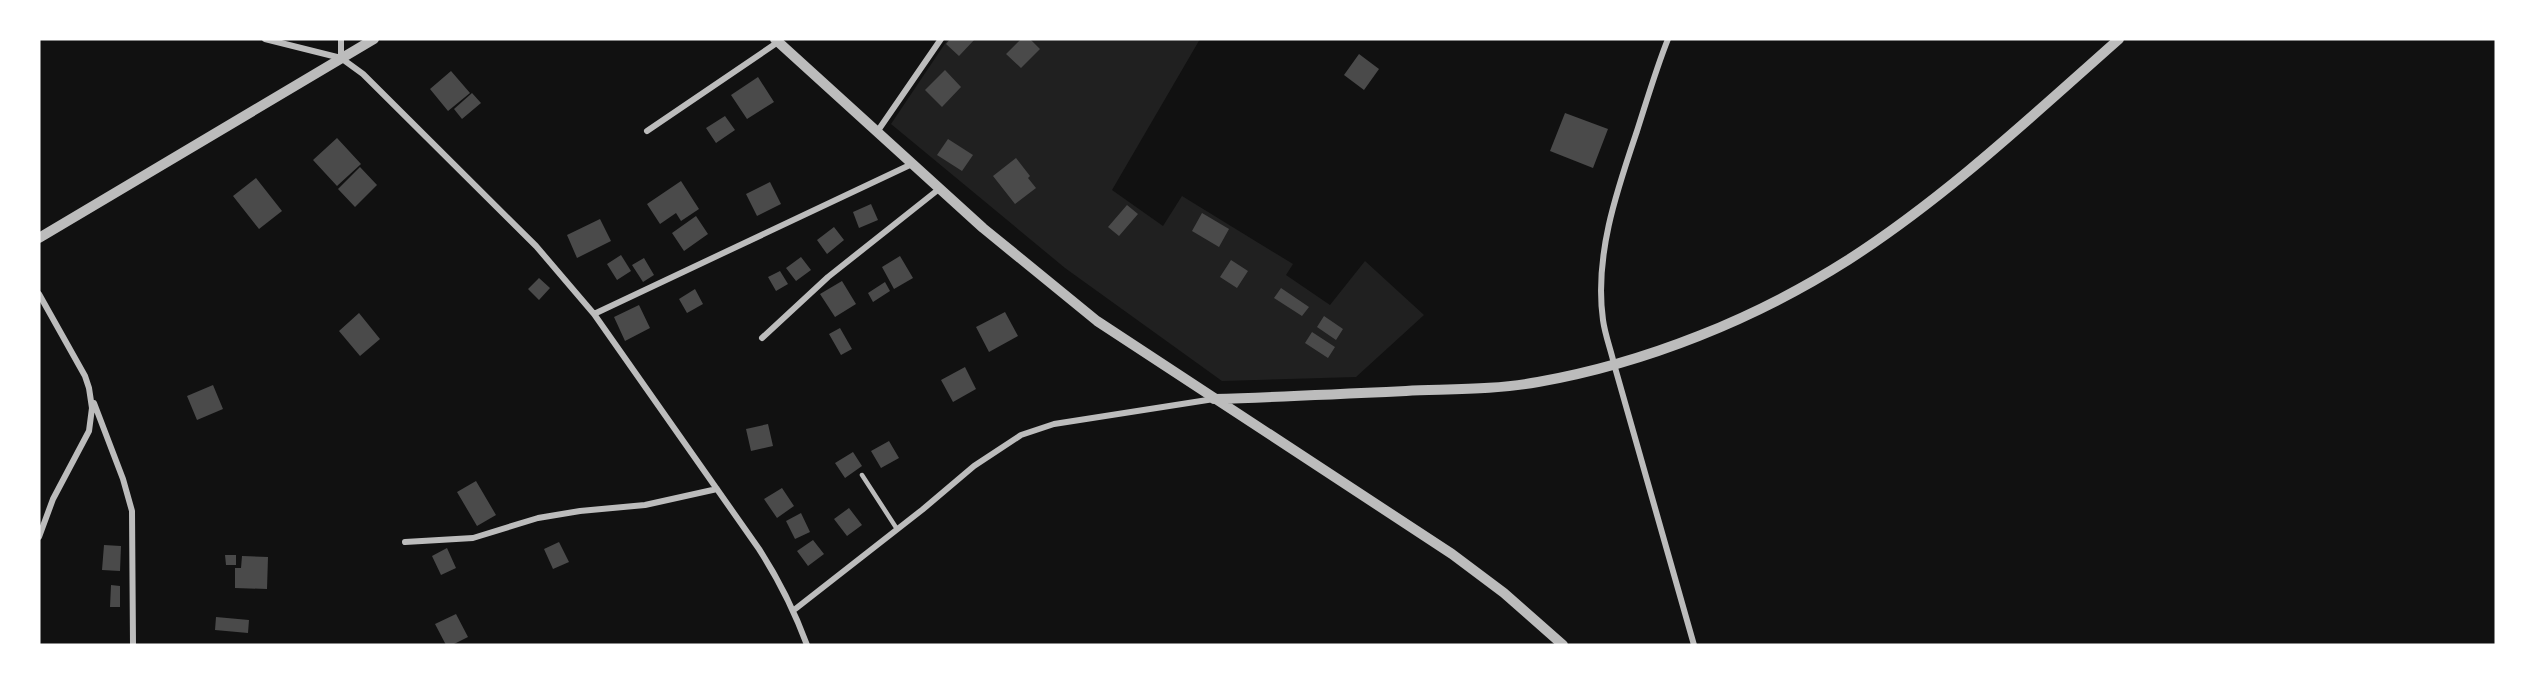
<svg xmlns="http://www.w3.org/2000/svg" width="2535" height="684" viewBox="0 0 2535 684" font-family="'Alegreya Sans',sans-serif">
<rect width="100%" height="100%" fill="#111"/>
<!-- green -->
<path fill="#202020" d="M948 39H1200L1112 190 1163 226 1182 196 1293 264 1286 275 1330 305 1365 261 1424 315 1356 377 1222 381 1065 268 891 124Z"/>
<!-- building -->
<path fill="#4a4a4a" d="M950 39H975L959 56 946 44Z
M1021 39H1030L1040 49 1021 68 1006 54Z
M1359 54 1379 69 1364 90 1344 75Z
M945 70 961 87 942 107 925 90Z
M451 71 470 93 448 111 430 89Z
M758 77 774 102 747 119 731 95Z
M472 93 481 103 462 119 454 109Z
M1565 113 1608 129 1593 168 1550 151Z
M725 116 735 130 716 143 706 128Z
M337 138 361 164 337 186 313 160Z
M948 139 973 155 962 171 937 155Z
M1016 158 1030 176 1028 178 1036 188 1015 204 993 176Z
M360 167 377 185 355 207 338 189Z
M256 178 282 211 259 229 233 196Z
M681 181 699 209 681 221 676 213 660 224 647 204Z
M770 182 781 204 757 216 746 194Z
M871 204 878 220 859 228 853 212Z
M1127 205 1138 214 1119 236 1108 227Z
M1202 213 1229 229 1219 247 1192 231Z
M696 216 708 234 684 251 672 233Z
M600 219 611 241 577 258 567 235Z
M834 227 844 240 827 254 817 240Z
M621 255 631 271 617 280 607 264Z
M900 256 913 278 894 289 882 267Z
M801 257 811 270 796 281 786 268Z
M644 258 654 275 643 282 632 265Z
M1231 260 1248 271 1237 288 1220 277Z
M780 271 788 284 776 291 768 277Z
M539 278 550 288 539 300 528 289Z
M842 281 856 304 835 317 820 294Z
M885 282 890 291 873 302 868 293Z
M1281 288 1309 307 1302 316 1274 298Z
M695 289 703 304 687 313 679 299Z
M639 305 650 328 625 341 614 317Z
M1005 312 1018 336 989 352 976 327Z
M359 313 380 339 360 356 339 331Z
M1324 316 1343 329 1336 340 1317 327Z
M840 328 852 349 841 355 829 334Z
M1312 332 1335 347 1328 358 1305 343Z
M965 367 976 389 953 402 941 380Z
M213 385 223 409 197 420 187 396Z
M768 424 773 446 751 451 746 429Z
M889 441 899 458 881 468 871 451Z
M853 452 862 466 845 478 835 463Z
M476 481 496 515 477 526 457 492Z
M782 488 794 506 777 518 764 499Z
M849 508 862 525 847 536 834 519Z
M801 513 810 532 795 539 786 521Z
M813 540 824 554 808 566 797 551Z
M559 542 569 562 553 569 544 549Z
M104 545 121 546 120 571 102 570Z
M447 548 456 568 441 575 432 556Z
M225 555H236V565H226Z
M242 556 268 557 267 589 235 588V568H241Z
M111 585 120 586V607H110Z
M456 614 468 637 452 645H446L435 624Z
M216 617 249 620 248 633 215 630Z"/>
<g fill="none" stroke-linecap="round" stroke-linejoin="round">
<!-- service -->
<path stroke="#bcbcbc" stroke-width="4.5" d="M862 475 897 529"/>
<!-- minor -->
<path stroke="#bcbcbc" stroke-width="6" d="M265 39 341 58 363 74 536 246 594 314 759 549C779 580 794 610 807 645
M341 39V58
M1668 39C1656 69 1647 100 1637 131 1617 190 1594 256 1603 320 1605 335 1611 350 1614 364L1694 645
M647 131 778 42
M877 132 941 39
M39 294 85 376 89 388 92 408 89 431 53 499 39 537
M594 314 912 164
M762 338 828 277 939 189
M94 403 123 479 132 511 133 645
M405 542 473 538 538 518 580 511 645 505 717 489
M794 610 922 510 974 466 1021 435 1054 424 1214 399"/>
<!-- tertiary -->
<path stroke="#bcbcbc" stroke-width="10" d="M775 39 983 228 1097 321 1452 554 1504 593 1563 645
M39 238 374 39
M1214 399C1278 397 1342 394 1406 391 1450 389 1495 390 1538 382 1646 363 1755 319 1848 260 1946 197 2032 116 2119 39"/>
</g>
<!-- border -->
<rect width="2535" height="684" fill="none" stroke="#ffffff" stroke-width="81"/>
</svg>
